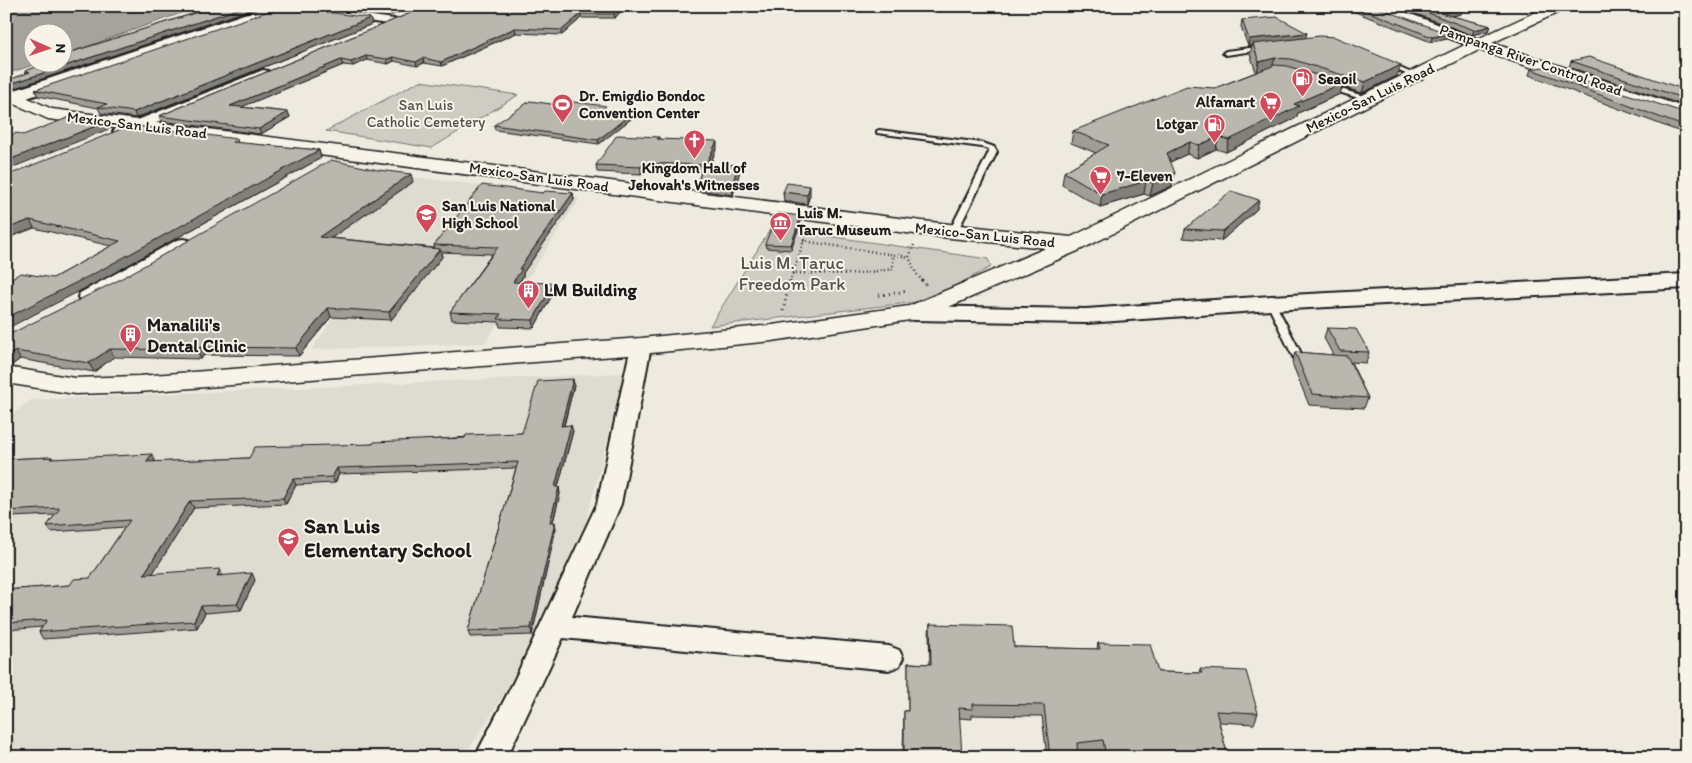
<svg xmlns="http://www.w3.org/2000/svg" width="1692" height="763" viewBox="0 0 1692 763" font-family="Itim,sans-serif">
<rect width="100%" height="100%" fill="#eeeae0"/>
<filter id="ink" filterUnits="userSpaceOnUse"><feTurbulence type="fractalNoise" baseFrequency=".02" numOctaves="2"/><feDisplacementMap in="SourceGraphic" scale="10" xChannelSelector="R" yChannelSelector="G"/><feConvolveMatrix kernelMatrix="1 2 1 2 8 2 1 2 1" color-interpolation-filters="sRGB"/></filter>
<g filter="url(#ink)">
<!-- built -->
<path fill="#dedbd1" d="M390 174 580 198 485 343 311 350 359 281 238 269Z
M625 373 586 522 524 663 464 757H6V419L31 400Z"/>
<!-- green -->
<path fill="#cfccc3" stroke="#767470" d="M420 81 518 95 432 148 326 131Z
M771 228 988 259 991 267 943 292 917 302 710 326Z"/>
<!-- water -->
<path fill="#a6a39d" stroke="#6f6d69" d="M6 6H201L63 55 62 32H32V62L40 63 6 74Z"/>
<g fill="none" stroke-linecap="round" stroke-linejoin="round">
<defs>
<path id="service" d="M1265 46 1268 48 1267 49 1226 55 1223 53 1226 51Z
M1385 63H1389L1418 76 1413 77 1385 65Z
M1328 85 1370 98 1371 99 1368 101 1326 88 1325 87Z
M879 130 983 143 994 147 997 152 956 234H950L949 232 989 152V149L982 147 877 133V131Z
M1271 300 1275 303 1303 357 1301 359H1295L1293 357 1267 303Z"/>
<path id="minor" d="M331 10 394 19 400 22 394 25 327 15 325 13 327 11Z
M263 70 268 71 269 74 268 77 125 135H115L113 132 115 129Z
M183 239 189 240 192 244 189 248 94 301 87 303 80 301 78 297 80 293 177 240Z
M641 340 648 342 651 346 621 504 572 617 889 646 899 650 903 658 899 666 889 670 563 638 507 757H475L513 683 597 504 631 346 634 342Z"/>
<path id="tertiary" d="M268 6H289L287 9 21 100H9L7 96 9 92Z
M1369 6H1389L1483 41 1485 44 1483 47H1473L1371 9Z
M1686 274V288L1271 310 1086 323 914 320 906 318 902 313 906 308 914 306 1086 309 1271 296Z"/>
<path id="secondary" d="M1549 6H1568L1566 9 1492 43 1686 108V119L1479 50 1080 250 923 318 772 341 641 354 139 392 75 394 6 383V367L75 378 139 376 641 338 772 325 909 306 1046 248 922 235 48 119 6 100V88L52 109 922 221 1071 237 1473 41Z"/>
</defs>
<!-- service casing -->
<use href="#service" stroke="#1c1c1c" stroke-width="4"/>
<!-- minor casing -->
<use href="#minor" stroke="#1c1c1c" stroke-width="4"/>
<!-- tertiary casing -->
<use href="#tertiary" stroke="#1c1c1c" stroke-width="4"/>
<!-- secondary casing -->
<use href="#secondary" stroke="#1c1c1c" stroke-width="3"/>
<!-- path-far1 -->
<path stroke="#1c1c1c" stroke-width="2.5" stroke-dasharray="1 3" stroke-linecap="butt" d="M803 241 909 257
M914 245 909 257 916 273 923 282
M792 273 853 274 893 269V255
M790 282 807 231"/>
<!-- path -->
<path stroke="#1c1c1c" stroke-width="3" stroke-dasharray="1 4" stroke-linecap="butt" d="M922 280 926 285
M879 295 908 291
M783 311 790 280"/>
<!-- service -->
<use href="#service" fill="#f7f3e8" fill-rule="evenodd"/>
<!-- minor -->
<use href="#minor" fill="#f7f3e8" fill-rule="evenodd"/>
<!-- tertiary -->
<use href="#tertiary" fill="#f7f3e8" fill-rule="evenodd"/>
<!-- secondary -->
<use href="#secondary" fill="#f7f3e8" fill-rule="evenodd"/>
</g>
<!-- wall -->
<path fill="#a09d96" stroke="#1c1c1c" d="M217 6 12 89 6 86V81L26 74 25 71 64 58 62 55Z
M324 6H414L392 15Z
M428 6H625L615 18H581L562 35 516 33 442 66 424 63 417 66 394 61 388 64 367 60 353 66 343 65 241 107 288 112 290 117 261 134 161 121 159 116Z
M1340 6H1373L1447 39 1431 42Z
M1395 6H1454L1462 9 1461 14 1451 16 1491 26 1489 31 1472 35Z
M1242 20 1306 38 1397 76 1362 93 1342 87 1340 94 1298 113 1296 118 1226 152 1216 149 1197 158 1187 154 1170 162 1172 186 1150 196 1144 194 1100 207 1062 185 1064 172 1096 153 1071 143 1073 131 1215 88 1256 72 1250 54 1252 46H1248L1241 27Z
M372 24 136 118 101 113 98 108 38 96 35 90Z
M1571 61 1686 90V106L1569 67Z
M1531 69 1686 113V134L1529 75Z
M607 110 631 114 632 118 599 144 495 130 494 125Z
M659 137V139L717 147 710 165H738L739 174 733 195 699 190 698 181 701 172 644 170 641 174 597 172 596 165Z
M237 139 238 143 319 150 321 158 103 279 53 278 111 246 34 228 10 237 6 236V176Z
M413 182 331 238 435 248 434 245 543 193H573L574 200 523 273V276L520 282 555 290 534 328 500 327 499 322 452 320 450 312 492 254 441 252 442 257 391 320 331 317 299 356 204 355 201 359 114 357 94 372 20 359 12 365 6 364V336Z
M783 192 810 195 807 204 784 201Z
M1257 209 1221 241 1183 238 1185 229Z
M801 221 791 250 766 248 765 244Z
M1327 328 1369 352 1366 363 1351 362 1368 398 1364 408 1309 405 1292 363 1295 352 1333 355 1324 338Z
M574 385 564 426 573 431 558 487H559L560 494 553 522 556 528 532 635 470 637 468 631 516 468 339 474 335 483 296 485 286 504 194 508 152 574 223 576 255 580 241 610 205 613 197 628 43 639 39 632 42 627 6 630V590L70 585 90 578 125 527 51 532 47 526 55 515 10 517 6 522V459L52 457 53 459 155 460 154 462 249 458 373 444 522 433Z
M930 624 1014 647 1097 649 1098 643 1158 672 1199 673 1200 669 1258 713 1254 724 1219 722 1228 757H1102L1101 750 1077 753 1078 757H1047L1042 716 972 715V719L960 718 903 754 904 711H908V663L930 664 929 634Z"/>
<!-- shaded-wall -->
<path fill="#82807a" stroke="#1c1c1c" d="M247 6H261L12 89 10 84Z
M402 6H414L392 15 391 11Z
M621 6H625L615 18 614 14Z
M1462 9 1461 14 1441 18 1440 13Z
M581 14V18L562 35V30Z
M370 18 372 24 136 118 134 112Z
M1491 26 1489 31 1472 35 1474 30Z
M515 28 516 33 442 66 441 62Z
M1307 33 1305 40 1253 44 1252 46H1248L1249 39Z
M1449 34 1447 39 1431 42 1432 37Z
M366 56 367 60 353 66 351 62Z
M393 57 394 61 388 64 387 59Z
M423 58 424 63 417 66 416 62Z
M1275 58 1272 68 1257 73 1259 62Z
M341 60 343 65 232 111 230 106Z
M1401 65 1397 76 1362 93 1365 82Z
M1343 83 1340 94 1298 113 1296 118 1226 152 1229 140 1294 104Z
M288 112 290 117 261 134 259 129Z
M631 114 632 118 599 144 598 140Z
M106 122 109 129 6 170V161Z
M1218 137 1216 149 1197 158 1199 145Z
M717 141V147L707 172 706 165Z
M1190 142 1187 154 1164 165 1167 153Z
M319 150 321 158 103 279 6 329V318Z
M643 163 644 170 641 174V167Z
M738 165 739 174 733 195 732 186Z
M1175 173 1172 186 1150 196 1153 183Z
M411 174 413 182 321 245 319 237Z
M1146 181 1144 194 1100 207 1102 194Z
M810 186V195L807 204V195Z
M573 193 574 200 523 273V276L515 289 513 282 519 269Z
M1259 200 1257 209 1221 241 1223 231Z
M801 216V221L791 250V245Z
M30 220 34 228 10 237 6 229Z
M440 249 442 257 391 320 389 312Z
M554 283 555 290 534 328 533 320Z
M328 308 331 317 299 356 296 348Z
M200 347 204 355 201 359 197 350Z
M110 349 114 357 94 372 89 363Z
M16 351 20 359 12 365 7 356Z
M573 379 574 385 562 432 561 426Z
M571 425 573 431 556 494 555 487Z
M152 454 155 460 149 468 146 462Z
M337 468 339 474 335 483 332 477Z
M293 479 296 485 286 504 283 498Z
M559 487 560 494 551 529 550 522Z
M190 501 194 508 148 581 144 574Z
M6 511 10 517 6 522Z
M555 522 556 528 532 635 531 628Z
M220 569 223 576H217Z
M252 573 255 580 241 610 237 604Z
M201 606 205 613 197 628 194 621Z"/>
<!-- building -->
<path fill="#bab7af" stroke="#1c1c1c" d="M217 6H247L10 84 6 82V81L30 72 25 71 50 62H62V58L69 56 62 55Z
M284 6 370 18 134 112 98 107 107 104 35 90Z
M356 6H402L391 11Z
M428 6H621L614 14H581L562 30 515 28 441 62 423 58 416 62 393 57 387 59 366 56 351 62 341 60 230 106 288 112 259 129 159 116Z
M1354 6H1373L1449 34 1432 37Z
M1410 6H1454L1462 9 1440 13 1491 26 1474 30Z
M1277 17 1307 33 1249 39 1242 20Z
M1320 36 1335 37 1401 65 1365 82 1291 59 1275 58 1259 62 1253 44Z
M1589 57 1686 90V99L1571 61Z
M1275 65 1287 66 1343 83 1294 104 1299 106 1229 140 1218 137 1199 145 1190 142 1167 153 1175 173 1153 183 1146 181 1102 194 1064 172 1109 145 1073 131 1187 86 1215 88Z
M1543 67 1686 113V127L1531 69Z
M557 100 606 106 602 110 631 114 598 140 494 125 530 101 551 104Z
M70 117 106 122 6 161V137L17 133 23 135Z
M131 125 237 139 232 142 319 150 99 271 6 318V281L21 273 53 278 120 241 30 220 6 229V176Z
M617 135 659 137 657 139 717 141 706 164H704V165L643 163 641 167 596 165Z
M331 160 378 170 411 174 319 237 440 249 389 312 328 308 296 348 200 347 197 350 110 349 89 363 16 351 6 356V336L115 282Z
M704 164 738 165 732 186 698 181Z
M787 183 810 186 807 195 783 192Z
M482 185 543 193 545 191 573 193 519 269H522L513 282 554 283 533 320 498 319 501 314 450 312 498 247 434 245Z
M1231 191 1259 200 1223 231 1185 229Z
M777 213 801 216 791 245 765 244Z
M1327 328 1356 329 1369 352 1340 351Z
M1295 352 1347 356 1368 398 1312 394Z
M573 379 561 426 571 425 555 487H559L550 522H555L531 628 468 631 518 462 337 468 332 477 293 479 283 498 190 501 144 574 220 569 217 576 252 573 237 604 201 606 194 621 39 632 47 620 6 623V590L70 585 74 579 90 578 130 520 47 526 60 508 6 511V459L52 457 50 459 152 454 146 462 249 458 255 447 373 444 374 442 465 438 466 435 522 433 538 381Z
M930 624 1012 626 1014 647 1100 649 1098 643 1150 644 1158 672 1202 673 1200 669 1246 671 1258 713 1216 711 1228 757H1106L1103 740 1077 743 1078 757H1050L1044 705 973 704V709L959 708 962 756 968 757H898V754H904V711H908V663L931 664Z"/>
</g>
<!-- icons -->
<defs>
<symbol id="fuel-pin" viewBox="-11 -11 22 30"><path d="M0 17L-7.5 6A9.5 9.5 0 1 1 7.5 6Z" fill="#d1495b" stroke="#f7f3e8"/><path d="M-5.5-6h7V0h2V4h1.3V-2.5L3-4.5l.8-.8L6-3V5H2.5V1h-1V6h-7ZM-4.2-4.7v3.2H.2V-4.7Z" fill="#fff"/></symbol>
<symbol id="supermarket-pin" viewBox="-11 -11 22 30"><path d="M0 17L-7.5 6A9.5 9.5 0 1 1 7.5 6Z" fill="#d1495b" stroke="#f7f3e8"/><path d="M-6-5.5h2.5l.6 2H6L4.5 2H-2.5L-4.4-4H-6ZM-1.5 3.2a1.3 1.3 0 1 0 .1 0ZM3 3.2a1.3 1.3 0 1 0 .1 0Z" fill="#fff"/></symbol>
<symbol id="stadium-pin" viewBox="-11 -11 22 30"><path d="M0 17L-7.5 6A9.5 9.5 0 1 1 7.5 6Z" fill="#d1495b" stroke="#f7f3e8"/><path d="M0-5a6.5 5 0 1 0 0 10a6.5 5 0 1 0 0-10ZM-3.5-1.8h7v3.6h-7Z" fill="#fff"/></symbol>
<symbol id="church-pin" viewBox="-11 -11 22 30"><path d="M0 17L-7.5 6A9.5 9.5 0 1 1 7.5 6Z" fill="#d1495b" stroke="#f7f3e8"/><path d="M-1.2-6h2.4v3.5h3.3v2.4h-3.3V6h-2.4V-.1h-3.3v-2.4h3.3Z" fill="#fff"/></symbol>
<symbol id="school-pin" viewBox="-11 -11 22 30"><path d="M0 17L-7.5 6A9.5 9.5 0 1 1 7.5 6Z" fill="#d1495b" stroke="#f7f3e8"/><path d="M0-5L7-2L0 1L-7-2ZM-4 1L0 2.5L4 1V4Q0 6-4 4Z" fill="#fff"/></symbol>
<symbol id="museum-pin" viewBox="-11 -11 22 30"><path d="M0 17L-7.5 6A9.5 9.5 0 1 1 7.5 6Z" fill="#d1495b" stroke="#f7f3e8"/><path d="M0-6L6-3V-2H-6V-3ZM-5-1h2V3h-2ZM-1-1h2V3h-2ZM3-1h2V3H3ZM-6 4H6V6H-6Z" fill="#fff"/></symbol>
<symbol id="building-pin" viewBox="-11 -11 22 30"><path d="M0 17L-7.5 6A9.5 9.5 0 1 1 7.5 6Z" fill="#d1495b" stroke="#f7f3e8"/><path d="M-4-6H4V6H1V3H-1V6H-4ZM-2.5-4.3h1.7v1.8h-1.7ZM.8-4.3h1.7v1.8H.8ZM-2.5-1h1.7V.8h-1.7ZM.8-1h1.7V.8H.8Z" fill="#fff"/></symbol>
</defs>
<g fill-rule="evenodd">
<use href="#fuel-pin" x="1290" y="66" width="25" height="34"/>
<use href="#supermarket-pin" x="1258" y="90" width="25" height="34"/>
<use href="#stadium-pin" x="550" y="92" width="25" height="34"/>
<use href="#fuel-pin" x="1202" y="112" width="25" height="34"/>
<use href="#church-pin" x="682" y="128" width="25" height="34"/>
<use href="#supermarket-pin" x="1088" y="164" width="25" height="34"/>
<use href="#school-pin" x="414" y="202" width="25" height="34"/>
<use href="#museum-pin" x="768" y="210" width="25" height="34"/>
<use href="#building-pin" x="516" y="278" width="25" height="34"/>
<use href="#building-pin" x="118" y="322" width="25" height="34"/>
<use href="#school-pin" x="276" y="526" width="25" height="34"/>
</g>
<g text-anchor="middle" stroke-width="4" stroke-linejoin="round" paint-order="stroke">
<!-- far-street labels -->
<g font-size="15" fill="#1c1c1c" stroke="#f7f3e8">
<text transform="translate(1531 60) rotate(19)" y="5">Pampanga River Control Road</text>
<text transform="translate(1370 98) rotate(-26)" y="5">Mexico-San Luis Road</text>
<text transform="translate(137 125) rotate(7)" y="5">Mexico-San Luis Road</text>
<text transform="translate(539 177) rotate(8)" y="5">Mexico-San Luis Road</text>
<text transform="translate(985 235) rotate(6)" y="5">Mexico-San Luis Road</text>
</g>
<!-- far-poi labels -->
<g font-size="15" font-weight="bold" fill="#1c1c1c" stroke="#f7f3e8" text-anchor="start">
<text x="1318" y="84">Seaoil</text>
<text x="579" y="101">Dr. Emigdio Bondoc<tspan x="579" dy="17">Convention Center</tspan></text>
<text x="1255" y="107" text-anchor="end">Alfamart</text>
<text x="1198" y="129" text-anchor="end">Lotgar</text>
<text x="694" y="173" text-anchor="middle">Kingdom Hall of<tspan x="694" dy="17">Jehovah's Witnesses</tspan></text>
<text x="1117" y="181">7-Eleven</text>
<text x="442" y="211">San Luis National<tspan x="442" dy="17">High School</tspan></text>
<text x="797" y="218">Luis M.<tspan x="797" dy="17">Taruc Museum</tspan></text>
</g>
<!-- far-park labels -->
<g font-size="15" fill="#52514e" stroke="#f7f3e8">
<text x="426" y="110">San Luis<tspan x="426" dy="17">Catholic Cemetery</tspan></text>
</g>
<!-- park labels -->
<g font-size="18" fill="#52514e" stroke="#f7f3e8">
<text x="792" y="269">Luis M. Taruc<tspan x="792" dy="21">Freedom Park</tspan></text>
</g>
<!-- poi labels -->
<g font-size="18" font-weight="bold" fill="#1c1c1c" stroke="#f7f3e8" text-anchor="start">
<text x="544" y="296">LM Building</text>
<text x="147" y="331">Manalili's<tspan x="147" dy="21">Dental Clinic</tspan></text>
</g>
<!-- near-poi labels -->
<g font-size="21" font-weight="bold" fill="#1c1c1c" stroke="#f7f3e8" text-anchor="start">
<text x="304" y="533">San Luis<tspan x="304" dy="24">Elementary School</tspan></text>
</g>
</g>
<!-- margin -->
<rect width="1692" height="763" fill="none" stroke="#f7f3e8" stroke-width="25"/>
<rect x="12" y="12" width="1667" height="738" fill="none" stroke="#1c1c1c" stroke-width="2" filter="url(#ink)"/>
<!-- north arrow -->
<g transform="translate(48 48) rotate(92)"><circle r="24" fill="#f7f3e8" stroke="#9f9d96"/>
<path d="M0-4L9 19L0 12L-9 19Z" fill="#d1495b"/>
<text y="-8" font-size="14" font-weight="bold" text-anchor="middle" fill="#1c1c1c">N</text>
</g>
</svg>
